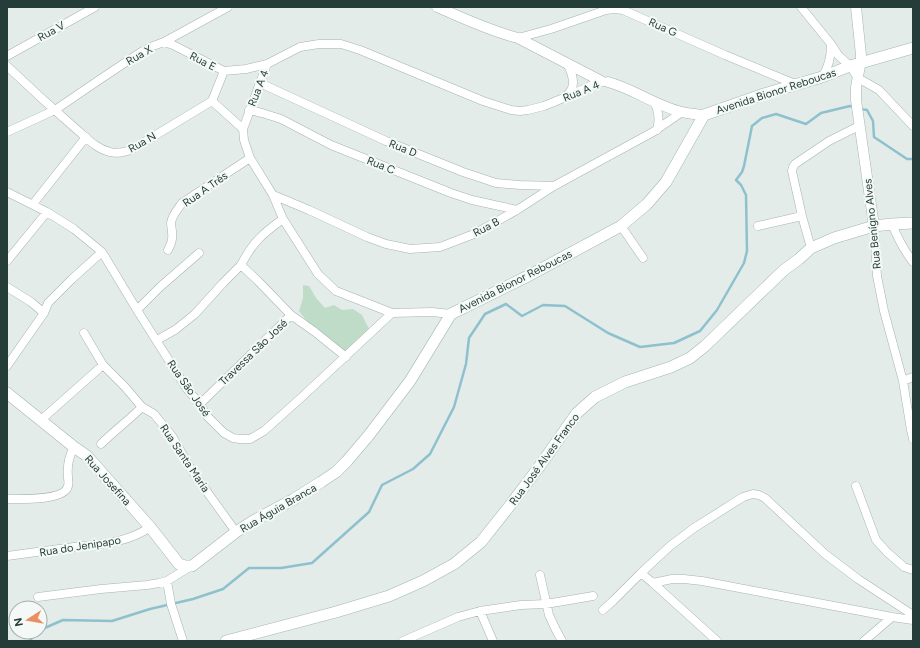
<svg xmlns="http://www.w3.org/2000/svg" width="920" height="648" viewBox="0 0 920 648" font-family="Figtree,sans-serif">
<rect width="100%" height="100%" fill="#e3ece9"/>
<!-- green -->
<path fill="#bedcc8" d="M303 285 309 286 316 298 325 308 334 305 342 310 353 309 362 315 369 329 344 352 310 325 299 311 303 298Z"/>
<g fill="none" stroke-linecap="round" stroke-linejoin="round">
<!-- stream -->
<path stroke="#8fc0ce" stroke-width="2.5" d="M860 109 867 110 873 121 874 137 907 159H913
M40 631 47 627 63 620 112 621 150 609 193 599 223 589 249 568H281L312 563 369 512 382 485 413 469 430 454 454 407 466 364 469 338 485 314 506 304 522 316 543 305 565 306 608 333 640 347 674 343 700 331 717 310 744 263 747 251 746 195 741 185 736 180 742 172 744 166 752 126 762 118 776 114 806 124 821 113 850 106 854 107
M30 641 33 636 39 632"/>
<defs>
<path id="minor" d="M801 7 831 44 838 55 850 66 858 78 879 90 913 126
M518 38 551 29 606 10 614 9 623 10 725 55 795 84
M164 42 173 45 224 71 246 69 267 64
M7 56 95 7
M7 66C29 87 52 108 75 128 86 137 96 149 110 152 117 154 124 152 131 150L212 101
M822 77C829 67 831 57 831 45
M260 83 386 141 463 172 496 183 520 185 554 186
M566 96C568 94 571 91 572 88 575 80 571 71 567 63
M212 101 243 129
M212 101 224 71
M654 102C659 111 660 119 657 130
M249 110 262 113 281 119 331 145 451 193 472 200 517 210
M7 132 55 110 102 78 141 52 153 46 164 42 228 7
M7 192 47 212 74 229 102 252 137 310 187 389 200 404 207 416 224 433 233 438 240 439H250L264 431 303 396 392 313
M273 195 309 210 367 237 386 244 410 249 440 247 474 234 517 210 554 186 653 132 682 112
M33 204 86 137
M283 219C262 234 253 242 241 265L258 281 291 315
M892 224C898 239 903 249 913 262
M621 226 643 258
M758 226 802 216
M874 226 877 276 884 311 903 381 911 430 913 439
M811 248 802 216 792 171 793 167 795 164 829 141 859 126
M168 250C171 244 173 240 172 232 172 229 171 226 171 223 172 215 178 209 182 203L250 158
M7 261 47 212
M7 287 31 302 44 313
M137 310 160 287 199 253
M451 314 432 312 392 313 336 291 318 274 283 219 273 195 250 158 244 140 243 129 267 64 300 47 319 44H341L360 50 483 101 511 110 520 111 528 110 544 106 566 97 601 81 606 82
M84 333 103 365 125 387 142 407 154 414 172 436 192 471 236 532
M157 340 175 330 195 314 223 283 241 265
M7 366 44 313 48 303 72 279 102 252
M903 381 913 377
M200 404 291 315 315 332 346 357
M41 420 103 365
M101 444C114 431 129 420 142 407
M856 486 876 540 887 552 904 567 913 570
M7 499C19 499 65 501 68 486 69 483 68 480 68 477 67 467 69 456 74 447
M7 556C29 553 52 550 74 547 100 544 128 543 150 527
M540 575 549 615 556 630 562 641
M167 581 171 604 183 641
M653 583 672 579H684L702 581 892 617 913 620
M38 597 101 589 147 585 159 583 167 581 191 566
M603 610 613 601 641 573
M480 611 493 641
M403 641 458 617 480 611 521 605 546 604 593 596
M717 641 653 583 641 573 670 546 694 528 743 497 753 494 759 495 765 498 825 554 858 579 913 615
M864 641 892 617"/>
<path id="tertiary" d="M437 7C463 18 490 31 518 38L601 81
M856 7 861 55V60L856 87V100L874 226
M608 82C634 89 656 106 682 112 689 114 697 114 704 115"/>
<path id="secondary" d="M7 393 74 447 87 456 150 527 179 564 185 566H192L236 532 253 521 294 499 321 482 336 472 347 461 369 435 410 381 451 314 528 276 621 226 647 204 666 182 704 115 764 94 822 77 850 66 913 48
M226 641 336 612 389 596 423 581 454 564 481 542 508 508 539 467 577 413 595 397 625 382 671 367 690 358 705 346 784 270 799 259 811 248 834 238 874 226 892 224 913 223"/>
</defs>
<!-- minor casing -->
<use href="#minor" stroke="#a6b4b0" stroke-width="9"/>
<!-- tertiary casing -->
<use href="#tertiary" stroke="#a6b4b0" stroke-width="11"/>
<!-- secondary casing -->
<use href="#secondary" stroke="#a2b7b1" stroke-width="12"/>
<!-- minor -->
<use href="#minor" stroke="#fff" stroke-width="8"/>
<!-- tertiary -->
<use href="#tertiary" stroke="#fff" stroke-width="10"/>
<!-- secondary -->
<use href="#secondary" stroke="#fff" stroke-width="11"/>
</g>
<g text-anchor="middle" stroke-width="4" stroke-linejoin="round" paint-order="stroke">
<!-- street labels -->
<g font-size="11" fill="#243d38" stroke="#f4f9f7">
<text transform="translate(663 27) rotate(24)" y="4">Rua G</text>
<text transform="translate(51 31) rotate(-29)" y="4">Rua V</text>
<text transform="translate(139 55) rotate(-30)" y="4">Rua X</text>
<text transform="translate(203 61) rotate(27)" y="4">Rua E</text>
<text transform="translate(258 88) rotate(-69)" y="4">Rua A 4</text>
<text transform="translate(581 91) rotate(-22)" y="4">Rua A 4</text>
<text transform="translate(776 91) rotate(-18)" y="4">Avenida Bionor Reboucas</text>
<text transform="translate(142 142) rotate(-30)" y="4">Rua N</text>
<text transform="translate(403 148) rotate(22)" y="4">Rua D</text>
<text transform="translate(381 165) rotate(22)" y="4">Rua C</text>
<text transform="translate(205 189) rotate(-35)" y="4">Rua A Três</text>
<text transform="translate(872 224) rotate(-96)" y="4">Rua Benígno Alves</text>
<text transform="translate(486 227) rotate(-28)" y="4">Rua B</text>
<text transform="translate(515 281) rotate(-27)" y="4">Avenida Bionor Reboucas</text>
<text transform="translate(253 352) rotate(-44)" y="4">Travessa São José</text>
<text transform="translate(189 388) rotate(55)" y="4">Rua São José</text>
<text transform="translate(185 458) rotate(56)" y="4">Rua Santa Maria</text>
<text transform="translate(544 459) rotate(-54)" y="4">Rua José Alves Franco</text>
<text transform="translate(108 480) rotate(48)" y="4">Rua Josefina</text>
<text transform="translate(278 508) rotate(-30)" y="4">Rua Águia Branca</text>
<text transform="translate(80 546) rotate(-9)" y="4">Rua do Jenipapo</text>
</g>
</g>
<!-- border -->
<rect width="920" height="648" fill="none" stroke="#243d38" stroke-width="16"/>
<!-- north arrow -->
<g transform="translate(28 620) rotate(258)"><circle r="19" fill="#f4f9f7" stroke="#a1aeab"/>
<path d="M0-3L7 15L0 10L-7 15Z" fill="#ea8f64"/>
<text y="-6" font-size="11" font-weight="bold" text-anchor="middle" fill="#243d38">N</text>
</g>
</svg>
